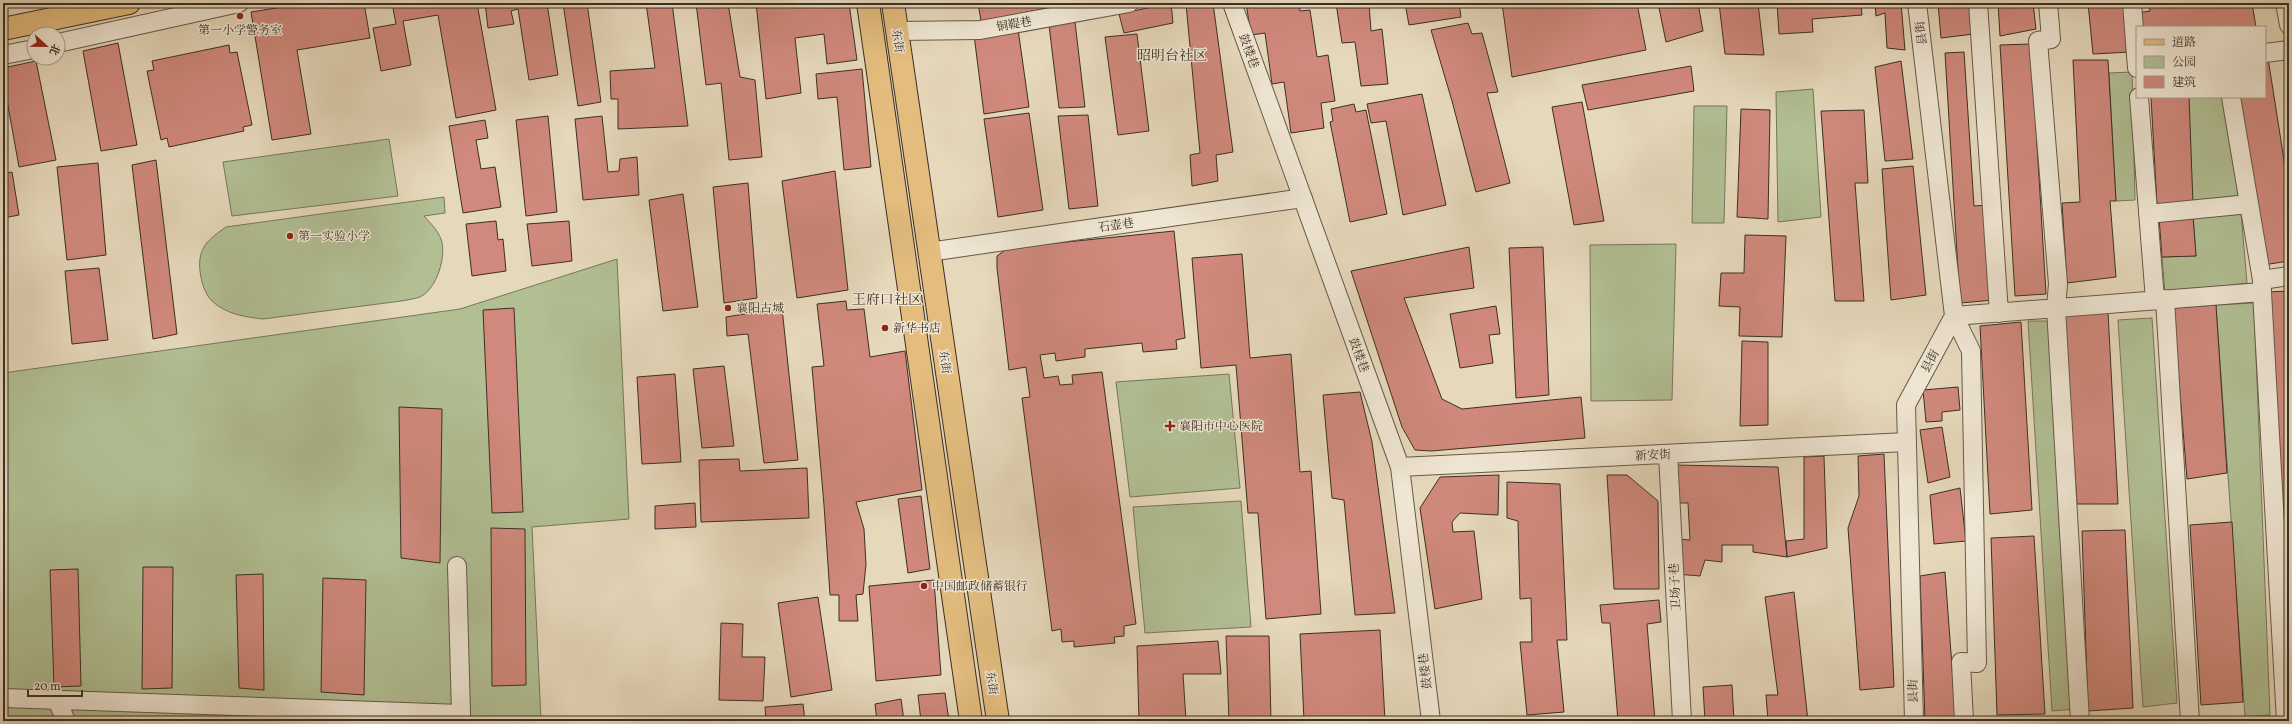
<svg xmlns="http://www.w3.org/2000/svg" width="2292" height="724" viewBox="0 0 2292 724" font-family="Vollkorn,'Noto Serif SC',serif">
<rect width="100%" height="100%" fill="#e6d8bb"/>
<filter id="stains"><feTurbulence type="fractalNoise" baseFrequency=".005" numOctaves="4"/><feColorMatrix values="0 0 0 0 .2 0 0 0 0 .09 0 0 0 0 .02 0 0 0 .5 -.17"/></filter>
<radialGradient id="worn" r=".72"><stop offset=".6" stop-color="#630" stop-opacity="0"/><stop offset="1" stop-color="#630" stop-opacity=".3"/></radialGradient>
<!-- green -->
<path fill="#b1bf93" stroke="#76775c" d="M2132 72 2135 200 2116 201 2109 73Z
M1813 89 1821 217 1778 222 1776 92Z
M2173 97H2224L2240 200 2182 205Z
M1694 106H1727L1724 223H1692Z
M389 139 398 196 232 216 223 162Z
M444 197 445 213 424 216C431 224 437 229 441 239 447 255 437 289 420 297 414 299 407 300 401 301L263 319C245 317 225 314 211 300 202 291 197 266 201 254 204 242 216 234 226 227Z
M2241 213 2247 283 2165 294 2162 257 2196 256 2193 216Z
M1676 244 1672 400 1591 401 1590 245Z
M617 259 629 519 532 527 541 721H3V373L460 309Z
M2254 303 2270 715 2245 717 2216 305Z
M2152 318 2177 703 2143 707 2118 320Z
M2028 321H2051L2076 709 2052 711Z
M1229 374 1240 488 1130 497 1116 382Z
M1241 501 1251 627 1145 633 1133 507Z"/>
<!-- building -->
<path fill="#d0897c" stroke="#3c2f25" d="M308 3H364L370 38 297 50 311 134 272 140 251 12Z
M392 3H477L496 110 456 118 438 15 403 21 411 65 381 71 373 28 396 24Z
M485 3H547L558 75 529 80 518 9 511 11 514 24 488 28Z
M563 3H587L601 102 578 106Z
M646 3H672L688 126 618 129V99H611L610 71 655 68Z
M696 3H728L740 77 755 80 762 157 729 160 721 83 706 85Z
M756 3H849L857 60 827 64 824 34 795 38 801 93 766 99Z
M978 3H1073L981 21Z
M1171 3 1173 23 1124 33 1119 14Z
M1213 3 1233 152 1216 155 1218 181 1192 186 1190 155 1200 153 1186 4Z
M1246 3H1299L1300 11 1310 10 1317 57 1328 55 1335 101 1321 103 1324 128 1291 133 1284 82 1272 84 1265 33 1251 35Z
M1336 3H1369L1371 31 1382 29 1388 84 1361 86 1355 42 1342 43Z
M1405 3H1459L1461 17 1409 25Z
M1502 3H1637L1646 50 1512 77Z
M1658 3H1698L1703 31 1666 42Z
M1719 3H1758L1764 55 1725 54Z
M1777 3H1861L1862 15 1812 19 1813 32 1779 34Z
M1875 3H1901L1905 50 1887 48 1885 13 1876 16Z
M1938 3H1972L1974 34 1941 38Z
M1998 3H2033L2036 29 2000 36Z
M2088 3H2126L2130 52 2093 54Z
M2149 3H2252L2256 27H2140L2138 13 2150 11Z
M1075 22 1085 107 1059 108 1049 25Z
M1468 23 1472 34 1482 33 1498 92 1487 93 1510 183 1476 192 1452 101 1431 30Z
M1018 29 1029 107 984 114 974 35Z
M1137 34 1149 131 1118 135 1105 37Z
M118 43 137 145 101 151 83 51Z
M2031 44 2046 294 2015 296 2000 45Z
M229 45 230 53 237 52 252 125 243 127 244 131 169 147 167 138 161 140 147 71 154 70 152 61Z
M1964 52 1974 206 1988 205 1994 300 1960 303 1945 53Z
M2268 58 2289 192V261L2263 265 2239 97H2265V59Z
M2073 60H2108L2116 201H2110L2116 277 2067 283 2062 203 2080 202Z
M36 61 56 160 19 167 3 78V68Z
M1901 61 1913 159 1885 161 1875 67Z
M1691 66 1694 91 1588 110 1582 85Z
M862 69 871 167 844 170 837 97 818 99 816 74Z
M1422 94 1446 205 1403 215 1386 121 1371 123 1367 104Z
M2151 97H2189L2193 204 2157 206Z
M1582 102 1604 221 1574 225 1552 107Z
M1354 104 1356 112 1366 110 1387 214 1350 222 1330 122 1333 121 1331 109Z
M1741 109 1770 110 1768 219 1737 217Z
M1864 110 1868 183H1855L1864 301H1835L1821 111Z
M1029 113 1043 210 998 217 984 119Z
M1088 115 1098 206 1069 209 1058 116Z
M548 116 557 212 526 216 516 120Z
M602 116 608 172 619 171 620 159 637 157 639 195 583 200 575 119Z
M485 120 488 138 476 140 481 169 495 167 501 207 463 213 449 126Z
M156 160 177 334 153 339 132 165Z
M98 163 106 255 67 260 57 167Z
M1913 166 1926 295 1891 300 1882 169Z
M835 171 848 290 797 298 782 181Z
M12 172 19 215 3 218V174Z
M748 183 757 298 724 303 713 187Z
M683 194 698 307 663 311 649 200Z
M2193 216 2196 256 2162 257 2159 217Z
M496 221 498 240 503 239 506 271 472 276 466 224Z
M569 221 572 261 532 266 527 224Z
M1174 231 1185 338 1176 340 1177 349 1143 352 1142 343 1085 349V357L1056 361 1055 353 1040 355 1044 378 1058 376 1060 385 1073 384 1072 375 1102 372 1136 624 1124 626V636L1114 637 1115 643 1074 647V641L1062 642 1061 629 1052 631 1022 398 1030 397 1026 367 1009 370 997 268V256L1008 248Z
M1745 235 1786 236 1782 337 1739 336 1740 307 1719 306 1721 273H1744Z
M1469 247 1474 288 1404 298 1442 399 1462 409 1581 397 1585 438 1431 451 1415 450 1402 427 1351 271Z
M1543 247 1549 395 1516 398 1509 248Z
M1242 254 1250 358 1291 354 1300 472 1311 471 1321 614 1266 619 1258 513H1248L1236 365 1201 368 1192 258Z
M99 268 108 340 72 344 65 271Z
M2289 291V674L2268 292Z
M846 301 847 310 864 309 870 357 905 351 922 490 856 502 864 529 866 564 863 594 856 595 858 621H839V595H830L824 505 812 367 824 366 817 304Z
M2216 305 2227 473 2187 479 2173 308Z
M1496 306 1500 334 1489 335 1493 363 1460 368 1450 314Z
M514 308 523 512 492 513 483 310Z
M782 308 798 460 764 463 748 334 727 336 726 317Z
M2108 312 2118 504H2077L2064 315Z
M2021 322 2032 510 1990 514 1980 326Z
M1742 341 1768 342V425L1740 426Z
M724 366 734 446 702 448 693 369Z
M675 374 681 462 642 464 637 377Z
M1958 387 1960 410 1942 412V421L1926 422 1923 390Z
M1360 392 1372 442 1395 613 1355 615 1344 500 1332 498 1323 395Z
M399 407 442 409 440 563 401 558Z
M1942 427 1950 477 1928 483 1920 430Z
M1884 454 1894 687 1860 690 1848 528 1859 496 1858 456Z
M1824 456 1827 548 1787 557 1786 541 1804 539V457Z
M739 459 740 471 807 468 809 518 701 522 699 460Z
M1674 465 1778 467 1787 557 1753 552V545H1722V562L1705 560 1700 576 1676 574 1679 539 1690 540 1688 503H1675Z
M1499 475 1498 515 1460 513 1452 522 1453 532 1474 531 1482 599 1435 609 1420 508 1440 477Z
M1607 475H1627L1658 501 1659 589H1614Z
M1507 482 1560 484 1567 640H1557L1564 712 1527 715 1520 642H1532L1531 598 1520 599 1518 521 1507 518Z
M1960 488 1966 541 1934 544 1930 495Z
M921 496 930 569 908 573 898 499Z
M695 503 696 527 655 529V506Z
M2232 522 2243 702 2201 705 2190 525Z
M491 528 525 529 526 685 492 686Z
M2125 530 2133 708 2088 711 2082 531Z
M2034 536 2045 714 1997 715 1991 538Z
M143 567H173L172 688 142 689Z
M78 569 81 686 54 687 50 570Z
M1945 572 1956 721H1925L1920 576Z
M263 574 264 690 239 688 236 575Z
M323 578 366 580 364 695 321 692Z
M934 580 941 675 876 681 869 586Z
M1794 592 1808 721H1768L1766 695H1778L1765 597Z
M818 597 832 690 791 697 778 603Z
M1659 600 1661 622 1647 624 1655 721H1618L1610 623H1602L1600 605Z
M721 623 743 624 742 657H765L763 701 719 700Z
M1380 630 1385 721H1304L1300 634Z
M1226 636H1269L1271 721H1229Z
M1218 641 1221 674H1183L1186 721H1139L1137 646Z
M1732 685 1734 721H1705L1703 687Z
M945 693 949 721H921L918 695Z
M901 699 904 721H877L875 704Z
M803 704 805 721H766L765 707Z
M1861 718H1892L1893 721H1862Z"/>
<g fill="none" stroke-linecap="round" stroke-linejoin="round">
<defs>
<path id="minor" d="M1232 3 1400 467 1431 721
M1978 3 1999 313
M2048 3 2051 39 2038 41 2058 284 2056 308 2080 721
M2132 3 2137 68
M2285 3 2289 25
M897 31 980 30 1129 3
M58 43 239 3
M2265 53 2289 50
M3 55 34 49
M2139 97 2155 300
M2231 97 2262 280
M2148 214 2249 204
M929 252 1303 198
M2262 292 2286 721
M2165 299 2190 721
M1668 454 1682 721
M1400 467 1907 442
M457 566 461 714
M3 698 461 714V721
M57 700 66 721
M1914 721 1906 405 1954 316 1917 3
M1964 721 1961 662 1977 663 1971 351 1954 316 2262 292V280L2289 276"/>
<path id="major" d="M868 3 971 721
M893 3 998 721
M3 29 129 3"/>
</defs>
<!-- minor casing -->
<use href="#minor" stroke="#66594a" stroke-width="20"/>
<!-- major casing -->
<use href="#major" stroke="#3c2f25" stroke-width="24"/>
<!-- minor -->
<use href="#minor" stroke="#efe6d3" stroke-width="18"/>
<!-- major -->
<use href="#major" stroke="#e3bc7e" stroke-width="22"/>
</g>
<!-- markers -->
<g fill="#8f2418" stroke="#efe6d3" stroke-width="1.5">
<circle cx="240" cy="16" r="4"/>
<circle cx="290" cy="236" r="4"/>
<circle cx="728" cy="308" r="4"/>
<circle cx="885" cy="328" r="4"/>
<path d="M1168 420h4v4h4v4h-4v4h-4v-4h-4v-4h4z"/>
<circle cx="924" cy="586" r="4"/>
</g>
<g text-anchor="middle" stroke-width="3" stroke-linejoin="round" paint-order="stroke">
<!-- street labels -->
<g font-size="12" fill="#3c2f25" stroke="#efe6d3">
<text transform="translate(1014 24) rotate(-10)" y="4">铜鞮巷</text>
<text transform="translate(1921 33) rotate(-97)" y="4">县街</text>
<text transform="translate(898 41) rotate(82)" y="4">东街</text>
<text transform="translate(1249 51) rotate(70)" y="4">鼓楼巷</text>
<text transform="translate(1116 225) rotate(-8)" y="4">石壶巷</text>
<text transform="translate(1359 355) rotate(70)" y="4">鼓楼巷</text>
<text transform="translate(1930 361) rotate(-62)" y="4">县街</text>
<text transform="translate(945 362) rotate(82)" y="4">东街</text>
<text transform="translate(1653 455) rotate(-3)" y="4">新安街</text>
<text transform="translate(1675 587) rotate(-93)" y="4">卫场子巷</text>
<text transform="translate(1425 671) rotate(-97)" y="4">鼓楼巷</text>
<text transform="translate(992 683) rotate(82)" y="4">东街</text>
<text transform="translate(1913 691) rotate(-91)" y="4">县街</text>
</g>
<!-- poi labels -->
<g font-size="12" fill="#3c2f25" stroke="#efe6d3" text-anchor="start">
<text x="240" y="34" text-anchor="middle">第一小学警务室</text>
<text x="298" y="240">第一实验小学</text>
<text x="736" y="312">襄阳古城</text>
<text x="893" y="332">新华书店</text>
<text x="1179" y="430">襄阳市中心医院</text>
<text x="932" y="590">中国邮政储蓄银行</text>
</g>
<!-- quarter labels -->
<g font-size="14" fill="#3c2f25" stroke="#efe6d3">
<text x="1172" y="60">昭明台社区</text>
<text x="887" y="304">王府口社区</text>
</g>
</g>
<!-- margin -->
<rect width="2292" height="724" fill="none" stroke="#e6d8bb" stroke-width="16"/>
<rect x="4" y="4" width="2284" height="716" fill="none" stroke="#3c2f25" stroke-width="2"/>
<rect x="8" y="8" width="2276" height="708" fill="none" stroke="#3c2f25"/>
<!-- legend -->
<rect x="2136" y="26" width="130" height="72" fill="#efe6d3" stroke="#a79d8d"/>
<rect x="2144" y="39" width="20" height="6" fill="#e3bc7e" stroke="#a79d8d"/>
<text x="2172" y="46" font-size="12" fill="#3c2f25">道路</text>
<rect x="2144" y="56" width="20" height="12" fill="#b1bf93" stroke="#a79d8d"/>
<text x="2172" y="66" font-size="12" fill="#3c2f25">公园</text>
<rect x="2144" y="76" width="20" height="12" fill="#d0897c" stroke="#a79d8d"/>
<text x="2172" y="86" font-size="12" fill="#3c2f25">建筑</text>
<!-- north arrow -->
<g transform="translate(46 46) rotate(112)"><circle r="19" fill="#efe6d3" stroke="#a79d8d"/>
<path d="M0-3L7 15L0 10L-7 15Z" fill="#8f2418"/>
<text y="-6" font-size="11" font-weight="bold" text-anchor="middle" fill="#3c2f25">北</text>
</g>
<!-- scale -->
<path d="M28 690v6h54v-6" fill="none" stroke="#3c2f25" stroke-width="2"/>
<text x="34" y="690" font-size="12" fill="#3c2f25" stroke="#efe6d3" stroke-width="3" paint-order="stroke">20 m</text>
<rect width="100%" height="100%" filter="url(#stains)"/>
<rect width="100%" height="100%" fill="url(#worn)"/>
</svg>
